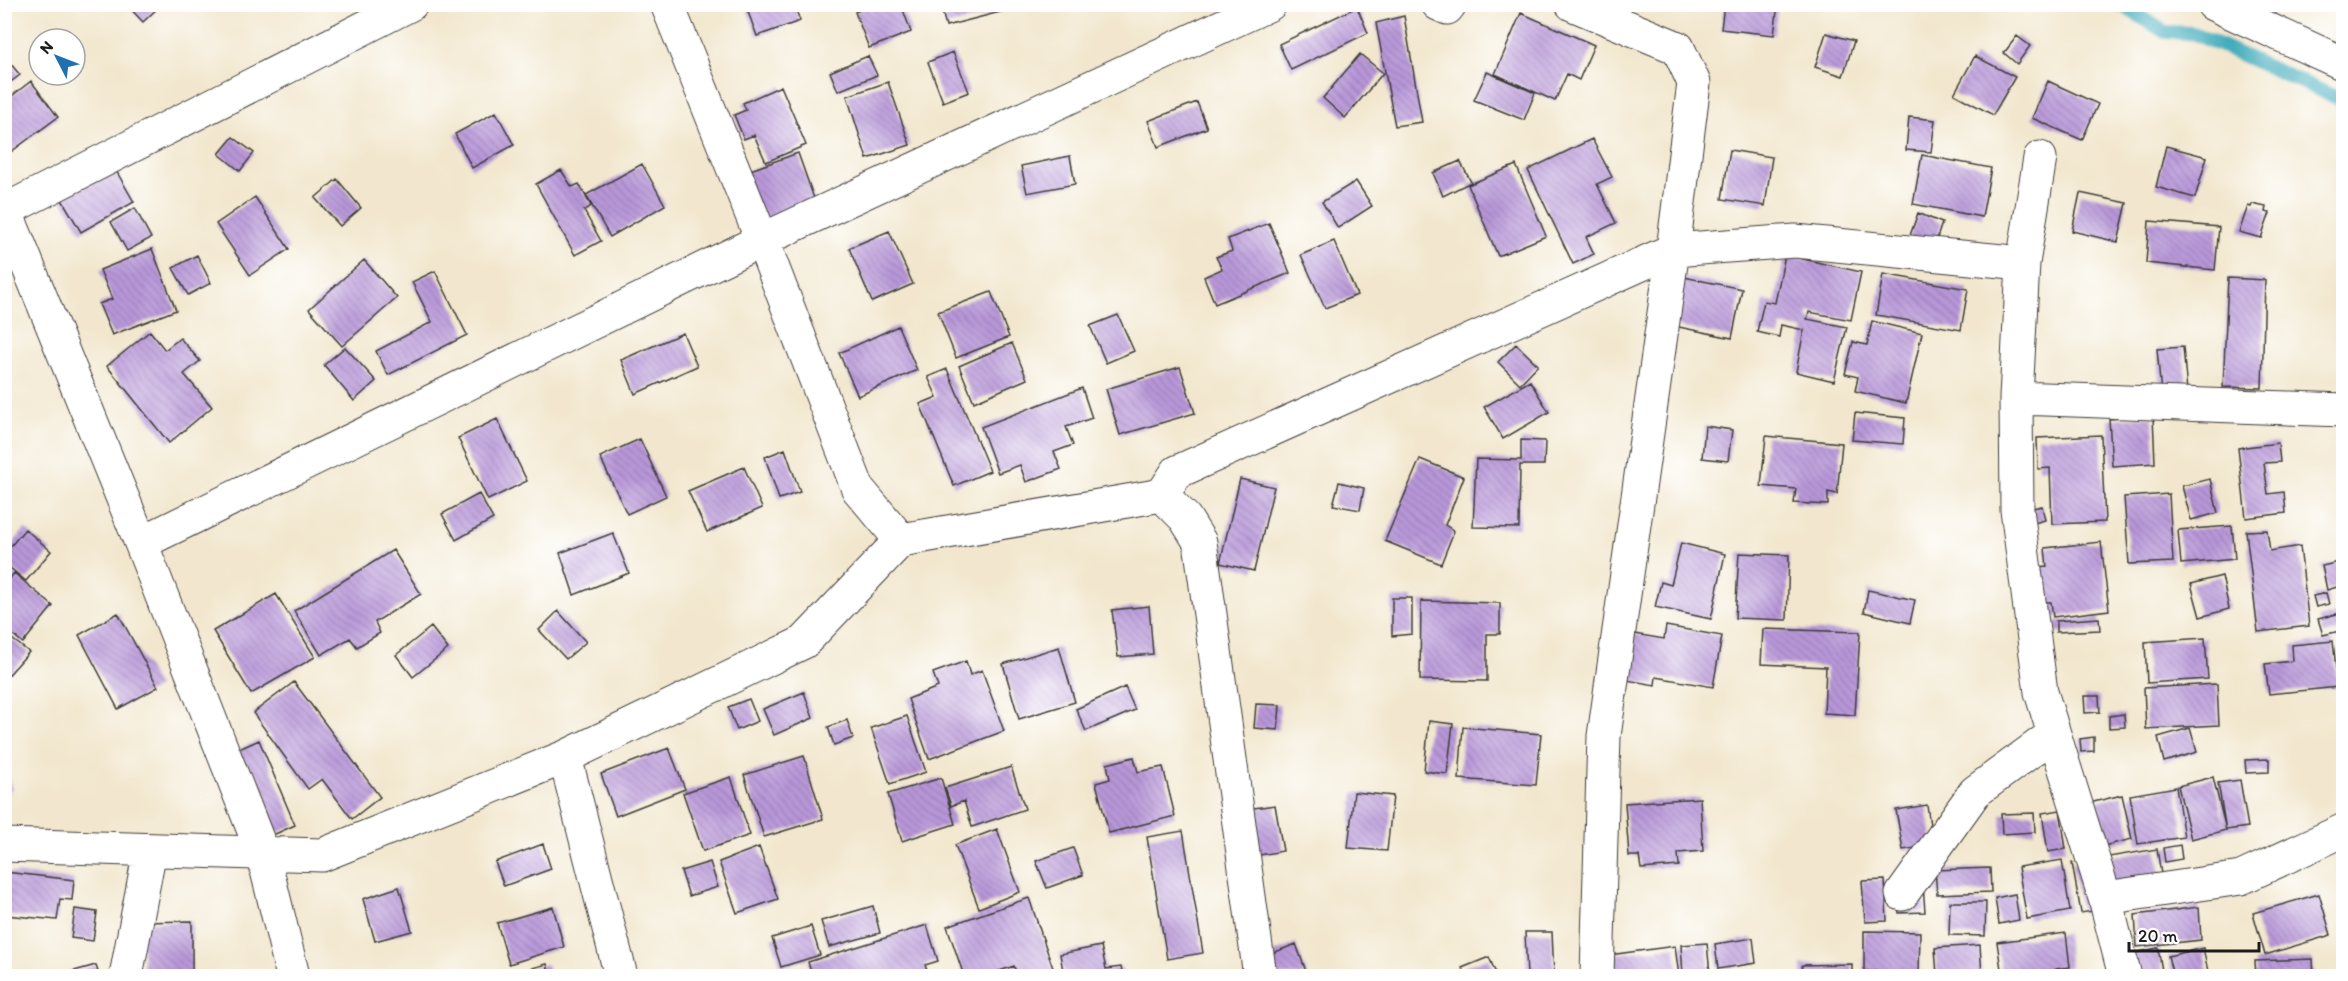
<svg xmlns="http://www.w3.org/2000/svg" width="2348" height="981" viewBox="0 0 2348 981" font-family="Itim,sans-serif">
<defs>
<pattern id="building-back-hatch" width="6" height="6" patternUnits="userSpaceOnUse" patternTransform="scale(1.5)"><rect width="6" height="6" fill="#b998da"/><path d="M-1 5l2 2M0 0l6 6M5-1l2 2" fill="none" stroke="#967bb0"/></pattern>
</defs>
<rect width="100%" height="100%" fill="#fff"/>
<filter id="ink" filterUnits="userSpaceOnUse"><feTurbulence type="fractalNoise" baseFrequency=".0167" numOctaves="2"/><feDisplacementMap in="SourceGraphic" scale="12" xChannelSelector="R" yChannelSelector="G"/><feConvolveMatrix kernelMatrix="1 2 1 2 8 2 1 2 1" color-interpolation-filters="sRGB"/></filter>
<filter id="wash" filterUnits="userSpaceOnUse"><feTurbulence type="fractalNoise" baseFrequency=".008" numOctaves="4" result="noise"/><feDisplacementMap in="SourceGraphic" scale="24" xChannelSelector="R" yChannelSelector="G"/><feGaussianBlur stdDeviation="1.35" result="paint"/><feColorMatrix in="noise" values="0 0 0 0 0 0 0 0 0 0 0 0 0 0 0 0 0 1.4 0 .05"/><feComposite in="paint" operator="in"/></filter>
<g filter="url(#wash)">
<rect width="100%" height="100%" fill="#f2e7ce"/>
<g fill="none" stroke-linecap="round" stroke-linejoin="round">
<!-- stream -->
<path stroke="#3caaba" stroke-width="14" d="M2120 4 2165 32 2193 33 2344 101"/>
</g>
<g id="blocks">
<!-- building -->
<path fill="url(#building-back-hatch)" d="M126 4H162L143 22Z
M745 4H794L800 21 757 36Z
M874 4H901L911 32 869 48 855 12Z
M940 4H1027V5L946 26Z
M1724 4H1778L1774 35 1721 29Z
M1357 7 1368 33 1291 70 1279 44Z
M1521 13 1594 45 1579 80 1567 74 1555 101 1495 74Z
M1404 16 1422 122 1395 126 1376 23Z
M1826 33 1854 41 1843 76 1815 67Z
M2017 36 2030 46 2017 64 2004 53Z
M953 52 969 92 943 102 928 62Z
M1360 54 1383 73 1345 118 1323 98Z
M4 56 20 75 4 87Z
M868 56 877 75 838 91 830 72Z
M1975 56 2015 77 1993 115 1954 94Z
M1487 72 1535 93 1524 120 1474 100Z
M31 81 58 117 4 157V102Z
M2048 81 2098 104 2082 140 2032 118Z
M888 82 910 145 867 159 847 96Z
M781 86 806 145 766 162 754 135 744 139 734 115 746 110 743 103Z
M1197 102 1207 128 1158 147 1148 121Z
M496 112 514 145 472 168 455 134Z
M1909 117 1935 120 1931 152 1906 150Z
M233 137 254 153 240 171 219 154Z
M1592 139 1612 177 1597 184 1616 223 1586 237 1594 254 1573 264 1528 170Z
M2166 146 2207 157 2195 198 2156 187Z
M1730 150 1772 157 1765 206 1722 199Z
M798 153 816 204 767 221 728 178Z
M1922 155 1991 168 1982 217 1913 204Z
M1070 156 1075 184 1027 193 1021 166Z
M1460 161 1471 182 1443 196 1433 173Z
M642 164 665 205 610 237 586 195Z
M1516 165 1546 236 1498 256 1468 185Z
M114 167 134 202 81 232 61 198Z
M561 170 572 187 579 184 591 206 584 211 601 241 575 255 536 184Z
M337 179 361 208 340 226 315 198Z
M1356 181 1372 206 1338 228 1322 202Z
M2080 193 2127 203 2118 242 2072 231Z
M255 197 289 249 250 275 216 224Z
M2252 204 2266 207 2265 212 2270 213 2261 238 2239 232 2248 206 2251 207Z
M135 208 151 238 127 251 111 222Z
M1918 213 1942 223 1933 250 1908 241Z
M2149 221 2219 227 2215 270 2146 263Z
M1269 223 1290 273 1215 304 1204 277 1222 269 1216 257 1232 251 1228 239Z
M889 231 913 284 872 302 849 248Z
M1334 241 1357 295 1325 308 1301 255Z
M152 249 176 310 112 335 99 304 112 299 100 270Z
M197 255 211 283 188 295 173 268Z
M1785 255 1861 272 1851 320 1809 312 1807 319 1847 327 1834 381 1796 372 1804 330 1781 325 1779 337 1757 332 1764 301 1775 303Z
M364 260 397 298 342 346 309 309Z
M435 271 467 335 388 375 376 351 432 322 412 282Z
M1883 274 1968 289 1961 330 1876 315Z
M1679 276 1742 289 1732 338 1669 325Z
M2228 278 2265 280 2262 388 2223 387Z
M991 292 1009 337 956 358 938 312Z
M1118 315 1134 351 1106 363 1090 326Z
M1872 321 1922 333 1906 403 1855 391 1858 377 1845 374 1853 342 1867 345Z
M898 326 917 370 858 396 839 353Z
M150 331 165 350 180 338 200 361 184 374 212 407 169 443 107 366Z
M683 333 697 366 635 394 621 360Z
M1012 343 1027 379 974 402 959 366Z
M1516 344 1538 365 1520 384 1498 362Z
M345 347 376 381 354 401 324 365Z
M2183 347 2187 391 2161 393 2157 349Z
M1180 367 1195 413 1120 435 1106 389Z
M947 369 990 471 954 486 920 404 937 397 928 377Z
M1530 381 1549 412 1503 439 1484 407Z
M1082 388 1092 418 1066 427 1073 445 1054 452 1061 469 1026 482 1020 465 998 473 981 427Z
M1855 413 1905 418 1903 444 1852 440Z
M2153 416 2155 463 2112 466 2109 419Z
M497 419 527 481 488 500 458 438Z
M1705 426 1732 430 1728 461 1702 458Z
M2101 435 2105 522 2052 524 2050 468 2038 469 2037 438Z
M1766 436 1842 443 1837 494 1828 492V505L1794 503 1796 489 1761 486Z
M640 439 666 496 627 514 600 457Z
M1521 440 1545 441 1544 465H1520L1519 528 1473 527 1476 459 1521 460Z
M2278 443 2280 462 2264 463 2268 494 2284 492 2286 513 2246 518 2238 448Z
M785 449 800 492 779 499 765 457Z
M1420 459 1464 477 1445 525 1454 531 1441 564 1385 541Z
M744 467 762 508 707 532 688 491Z
M1240 479 1274 487 1254 571 1220 563Z
M2210 479 2218 513 2191 520 2182 486Z
M1339 482 1364 488 1360 510 1333 505Z
M479 494 493 519 456 540 442 514Z
M2169 494 2173 562 2129 564 2124 497Z
M2042 506 2045 520 2023 526 2020 511Z
M2232 526 2235 559 2181 564 2178 530Z
M25 529 51 551 26 581 4 563V554Z
M2267 530 2270 551 2300 546 2309 626 2258 632 2246 531Z
M613 533 629 573 574 595 560 553Z
M2101 542 2109 610 2053 617 2051 602H2041L2037 568 2047 567 2045 548Z
M1681 543 1725 554 1711 619 1655 607 1661 582 1671 585Z
M393 550 421 594 375 622 380 633 357 647 350 638 321 655 294 611Z
M1739 553 1789 555 1787 620 1735 618Z
M2339 562 2344 585 2327 590 2322 566Z
M14 573 53 606 23 643 5 628V585Z
M2222 576 2229 609 2200 617 2191 584Z
M1868 590 1915 600 1910 623 1864 612Z
M2326 593 2329 604 2316 607 2313 596Z
M276 594 315 657 251 694 213 631Z
M1392 598H1412V634L1392 636Z
M1421 601 1500 603V634H1487V681L1420 680Z
M1149 606 1153 654 1118 657 1112 610Z
M558 611 586 642 566 659 539 630Z
M2344 612V630L2323 635 2318 619Z
M118 613 158 687 118 709 79 635Z
M2099 618 2100 630 2056 632V621Z
M1666 626 1722 636 1713 687 1656 677 1655 685 1615 678 1623 632 1664 639Z
M431 627 448 649 413 677 396 655Z
M1763 629 1860 632 1855 715 1824 713 1826 667 1761 664Z
M4 633 29 652 4 680Z
M2205 638 2208 679 2147 683 2145 642Z
M2333 641 2338 687 2269 694 2265 664 2293 661 2292 645Z
M1059 647 1075 702 1019 719 1003 664Z
M966 661 970 675 982 670 1004 731 929 759 908 699 938 687 933 673Z
M294 682 380 797 352 819 322 779 308 789 253 713Z
M2217 684 2219 725 2146 729 2144 688Z
M1125 687 1135 710 1086 731 1076 709Z
M804 692 813 718 774 735 763 709Z
M2084 696H2099L2100 712 2085 713Z
M749 699 758 721 737 730 728 707Z
M1256 704 1280 705 1278 730 1254 728Z
M2124 714 2125 727 2109 728V716Z
M907 716 926 772 890 784 871 728Z
M847 720 853 738 834 745 828 727Z
M1429 721 1453 724 1447 774 1424 771Z
M1463 727 1541 734 1536 785 1459 779Z
M2190 728 2197 752 2164 762 2158 737Z
M2094 737V751L2081 752 2080 739Z
M259 740 295 825 262 840 226 755Z
M669 748 685 789 616 816 601 774Z
M804 756 823 819 764 837 744 775Z
M1134 757 1138 772 1163 767 1175 816 1109 833 1096 783 1110 779 1107 764Z
M2269 759V772L2246 773 2245 760Z
M1011 767 1025 809 972 827 964 801 951 806 945 788Z
M4 769 12 789 4 792Z
M731 777 750 835 703 851 683 793Z
M2213 777 2226 830 2191 839 2178 786Z
M941 778 955 824 902 841 888 794Z
M2240 780 2248 827 2226 830 2218 783Z
M2176 787 2184 837 2138 844 2130 795Z
M1354 792 1393 796 1387 851 1348 848Z
M2122 795 2132 839 2075 853 2065 809Z
M1700 798 1703 851 1678 853 1679 866 1641 869 1639 856H1629L1625 803Z
M1275 805 1283 851 1248 857 1240 810Z
M1927 805 1933 845 1903 850 1896 810Z
M2060 810 2066 849 2048 852 2042 813Z
M2034 813 2035 832 2002 834 2001 814Z
M997 829 1020 892 979 908 955 845Z
M1183 831 1203 953 1167 959 1147 837Z
M543 844 551 869 504 886 495 862Z
M2180 845 2182 859 2165 862 2163 848Z
M759 847 778 899 737 913 719 862Z
M1073 848 1083 875 1047 888 1036 861Z
M2157 849 2165 899 2081 913 2072 863Z
M2062 860 2070 911 2027 919 2018 867Z
M710 862 718 887 689 896 681 871Z
M1990 868 1991 892 1937 894 1935 870Z
M5 872 74 880 72 900 60 899 57 920 5 915Z
M1885 880 1887 921 1865 922 1862 881Z
M1923 884 1925 912 1899 913 1896 885Z
M399 887 412 931 375 941 363 899Z
M2015 894 2019 920 1999 924 1995 898Z
M2319 894 2331 935 2265 955 2253 913Z
M1029 898 1054 971 1039 976H1017L1014 966 985 976H964L947 926Z
M1950 902H1986L1985 936 1949 935Z
M873 906 880 933 829 947 821 921Z
M553 907 564 947 509 964 497 923Z
M2199 907 2201 940 2137 947 2135 915Z
M75 909 97 912 93 941 71 938Z
M192 921V976H143L142 922Z
M927 925 938 961 925 965 929 976H896L895 974 888 976H840L839 974 830 976H812L808 962Z
M811 926 820 955 781 967 772 938Z
M1864 931 1920 932 1919 973 1864 971Z
M1525 932H1552L1554 976H1527Z
M2066 933 2070 967 2056 969 2057 976H2002L1997 942Z
M1753 938 1756 963 1718 969 1715 944Z
M1707 943 1710 974 1683 976 1681 945Z
M1296 944 1307 974 1300 976H1264L1257 959Z
M1980 945 1982 976H1937L1935 948Z
M1101 946 1106 969 1121 967 1123 976H1064L1060 954Z
M1675 946 1679 976H1605L1602 956Z
M2158 948 2163 976H2124L2120 956Z
M2203 948 2209 976H2173L2168 956Z
M1489 957 1497 976H1466L1462 968Z
M2313 959 2314 976H2256L2255 961Z
M547 964 550 976H504Z
M1852 964V976H1802V965Z
M96 965 99 976H56Z"/>
</g>
</g>
<g filter="url(#ink)">
<use href="#blocks" fill-opacity="0" stroke="#3c3a37" stroke-width="1.5"/>
<g fill="none" stroke-linecap="round" stroke-linejoin="round">
<defs>
<path id="minor" d="M667 4 762 240 858 489 901 540 1162 495 1185 518 1200 542 1260 976
M1438 4 1447 8 1450 4
M1572 4 1678 48 1694 83 1673 250 1604 736 1597 976
M2213 4 2344 64
M2040 158 2023 263 2016 398 2017 510 2041 692 2105 898 2125 976
M4 207 141 543 263 854 293 976
M4 211 411 4
M2016 398 2344 410
M1162 495 1177 472 1673 250 1795 241 2023 263
M141 543 762 240 1270 4
M565 757 621 976
M4 845 322 855 565 757 804 642 901 540
M1902 894 1975 792 2054 734
M2105 898 2241 878 2344 830
M126 976 150 850"/>
</defs>
<!-- minor casing -->
<use href="#minor" stroke="#3c3a37" stroke-width="35"/>
<!-- minor -->
<use href="#minor" stroke="#fff" stroke-width="33"/>
</g>
</g>
<!-- margin -->
<rect width="2348" height="981" fill="none" stroke="#fff" stroke-width="24"/>
<!-- north arrow -->
<g transform="translate(57 57) rotate(312)"><circle r="28" fill="#ffffff" stroke="#a4a4a4" stroke-width="1.5"/>
<path d="M0-4.5L10 22L0 15L-10 22Z" fill="#1f6fb2"/>
<text y="-9" font-size="16" font-weight="bold" text-anchor="middle" fill="#1c1c1c">N</text>
</g>
<!-- scale -->
<path d="M2129 942v9h130v-9" fill="none" stroke="#1c1c1c" stroke-width="3"/>
<text x="2138" y="942" font-size="18" fill="#1c1c1c" stroke="#ffffff" stroke-width="4.5" paint-order="stroke">20 m</text>
</svg>
